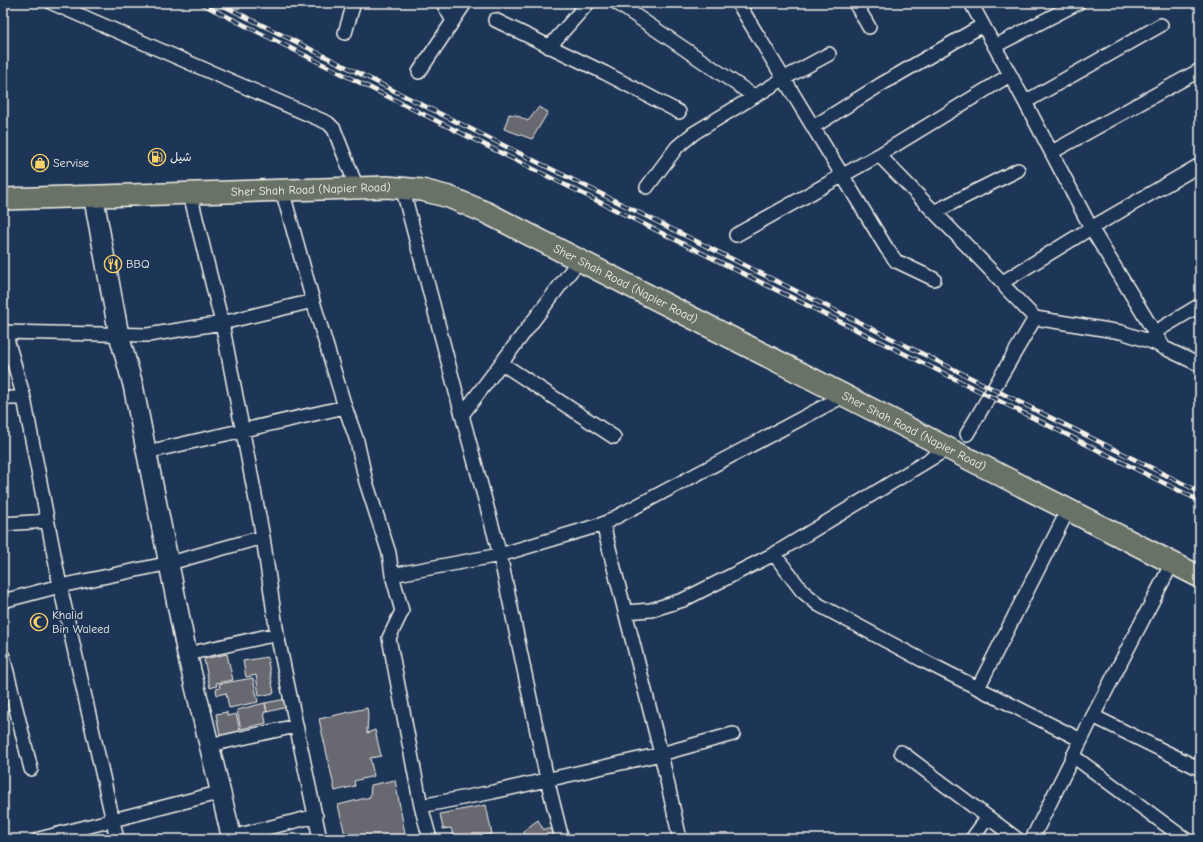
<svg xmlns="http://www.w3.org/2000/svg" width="1203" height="842" viewBox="0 0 1203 842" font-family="'Comic Neue','Playpen Sans Arabic',sans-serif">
<rect width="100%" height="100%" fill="#1d3557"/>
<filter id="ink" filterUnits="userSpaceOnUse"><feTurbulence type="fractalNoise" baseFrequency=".025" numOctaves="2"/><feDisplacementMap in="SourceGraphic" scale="8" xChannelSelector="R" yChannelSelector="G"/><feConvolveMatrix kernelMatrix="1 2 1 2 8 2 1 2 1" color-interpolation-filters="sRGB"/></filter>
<g filter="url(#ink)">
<!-- building -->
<path fill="#676871" stroke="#f4f1e8" d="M539 107 548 112 532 139 504 129 509 114 516 115 528 121Z
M227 654 233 680 216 683 217 686 210 688 204 659Z
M267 657 274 693 259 696 256 675 246 677 243 661Z
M253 678 258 702 229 708 226 693 217 695 216 689 220 688 219 684Z
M286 699 287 707 267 712 265 703Z
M265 703 267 712H264L266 723 241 729 237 710Z
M367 708 368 714 367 733 375 730 381 756 370 758 374 776 354 781 355 786 335 791 319 719Z
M227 712V716L236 714 241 735 221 741 216 714Z
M395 780 406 839H346L338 805 370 797 371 785Z
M486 805 492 834 466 839H454L451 828 443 829 440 814Z
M538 820 543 829H552L554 839H526L527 838 523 831Z
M507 836 513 839H494Z"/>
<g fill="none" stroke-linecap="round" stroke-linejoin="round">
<defs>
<path id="street" d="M52 3 328 123 334 129 357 188
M443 3 453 21
M617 3 754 96
M738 3 887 249 896 261 934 279
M855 3 869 27
M971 3 1025 102 1091 228 1164 348
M495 20 605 73 679 112
M345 33 354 3
M995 46 1078 3
M549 47 588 3
M419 72 465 3
M1025 102 1161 25
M813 127 880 85 983 25
M1052 152 1200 70
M879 155 1004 284
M647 187 677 147 694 133 783 79 829 54
M404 194 462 415 500 555 547 779 562 839
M284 197 313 301 345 407 357 441 366 482 389 553 392 575 402 611 389 638 421 806 430 839
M192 202 222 323 263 537 277 634 320 839
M934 212 1018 170
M736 235 879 155 1010 75
M1035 318 1121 332 1152 342 1200 365
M3 332 148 335 222 323 313 301
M5 332 24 398 60 586 117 839
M1155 332 1200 305
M501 363 614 437
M3 398H24
M462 415 574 267
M967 434 1035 318 1006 288 1004 284 1006 280 1091 228 1200 165
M147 452 345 407
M3 524 47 521
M603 524 661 754 680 839
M774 554 802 591 819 605 922 660 1081 740
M392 575 500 555 603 524 838 399
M3 601 60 586 170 563 263 537
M625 612 651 610 683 600 774 554 942 452
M187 654 277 634
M3 656 31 769
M978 688 1066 514
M1093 716 1200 769
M210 745 296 726
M901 752 993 821
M1073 756 1185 839
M421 806 493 792 661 754 733 734
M231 837 316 816
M39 839 222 792
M972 839 985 821H993L1017 839
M1032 839 1093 716 1169 569"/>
<path id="secondary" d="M95 205 119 335 133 385 187 654 232 839"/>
<g id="primary">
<path id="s1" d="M3 199 387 187 422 190 449 197 487 213 1200 577"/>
</g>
</defs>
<!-- street casing -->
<use href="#street" stroke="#f4f1e8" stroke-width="16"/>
<!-- secondary casing -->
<use href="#secondary" stroke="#f4f1e8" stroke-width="22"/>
<!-- primary casing -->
<use href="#primary" stroke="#f4f1e8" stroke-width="24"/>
<!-- street -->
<use href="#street" stroke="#1d3557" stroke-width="13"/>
<!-- secondary -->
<use href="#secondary" stroke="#1d3557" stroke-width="19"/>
<!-- primary -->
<use href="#primary" stroke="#697266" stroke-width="21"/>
<defs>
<path id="rail" d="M200 3 1200 501
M218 3 1200 492"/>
</defs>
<!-- rail casing -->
<use href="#rail" stroke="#f4f1e8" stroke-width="4.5"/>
<!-- rail -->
<use href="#rail" stroke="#1d3557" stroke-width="3" stroke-dasharray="9" stroke-linecap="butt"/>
</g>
</g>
<!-- icons -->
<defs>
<symbol id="fuel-ring" viewBox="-11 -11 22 22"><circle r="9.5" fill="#1d3557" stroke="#ffd166" stroke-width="1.5"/><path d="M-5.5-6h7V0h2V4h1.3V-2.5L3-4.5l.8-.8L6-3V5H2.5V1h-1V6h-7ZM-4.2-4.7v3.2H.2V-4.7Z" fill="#ffd166"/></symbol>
<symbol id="shop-ring" viewBox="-11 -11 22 22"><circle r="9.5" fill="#1d3557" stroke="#ffd166" stroke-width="1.5"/><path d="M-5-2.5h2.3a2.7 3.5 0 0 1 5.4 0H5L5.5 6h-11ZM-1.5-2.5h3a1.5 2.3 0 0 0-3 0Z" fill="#ffd166"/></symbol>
<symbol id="restaurant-ring" viewBox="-11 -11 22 22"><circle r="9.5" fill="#1d3557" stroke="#ffd166" stroke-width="1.5"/><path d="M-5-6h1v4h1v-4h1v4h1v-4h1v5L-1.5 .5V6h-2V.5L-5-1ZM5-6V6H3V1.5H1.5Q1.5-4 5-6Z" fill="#ffd166"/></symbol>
<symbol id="mosque-ring" viewBox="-11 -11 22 22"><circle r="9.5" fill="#1d3557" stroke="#ffd166" stroke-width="1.5"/><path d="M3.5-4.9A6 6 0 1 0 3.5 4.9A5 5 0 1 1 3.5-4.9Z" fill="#ffd166"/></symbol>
</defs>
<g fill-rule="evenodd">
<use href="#fuel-ring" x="147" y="147" width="20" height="20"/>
<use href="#shop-ring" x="30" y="153" width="20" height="20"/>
<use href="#restaurant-ring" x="103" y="254" width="20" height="20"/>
<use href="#mosque-ring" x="29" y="612" width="20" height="20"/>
</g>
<g text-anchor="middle" stroke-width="3" stroke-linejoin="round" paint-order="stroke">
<!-- poi labels -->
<g font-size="12" fill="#f4f1e8" stroke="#1d3557" text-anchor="start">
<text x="170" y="161">شیل</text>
<text x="53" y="167">Servise</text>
<text x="126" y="268">BBQ</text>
<text x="52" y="619">Khalid<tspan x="52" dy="14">Bin Waleed</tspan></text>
</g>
<!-- street labels -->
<g font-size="12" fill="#f4f1e8" stroke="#1d3557">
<text dy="4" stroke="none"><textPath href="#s1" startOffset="308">Sher Shah Road (Napier Road)</textPath></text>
<text dy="4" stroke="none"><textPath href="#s1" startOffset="644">Sher Shah Road (Napier Road)</textPath></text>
<text dy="4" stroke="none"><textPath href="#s1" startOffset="968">Sher Shah Road (Napier Road)</textPath></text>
</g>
</g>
<!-- margin -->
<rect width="1203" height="842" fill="none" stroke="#1d3557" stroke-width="16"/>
<rect x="8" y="8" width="1187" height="826" fill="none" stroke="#f4f1e8" stroke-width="1.5" filter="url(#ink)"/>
</svg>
